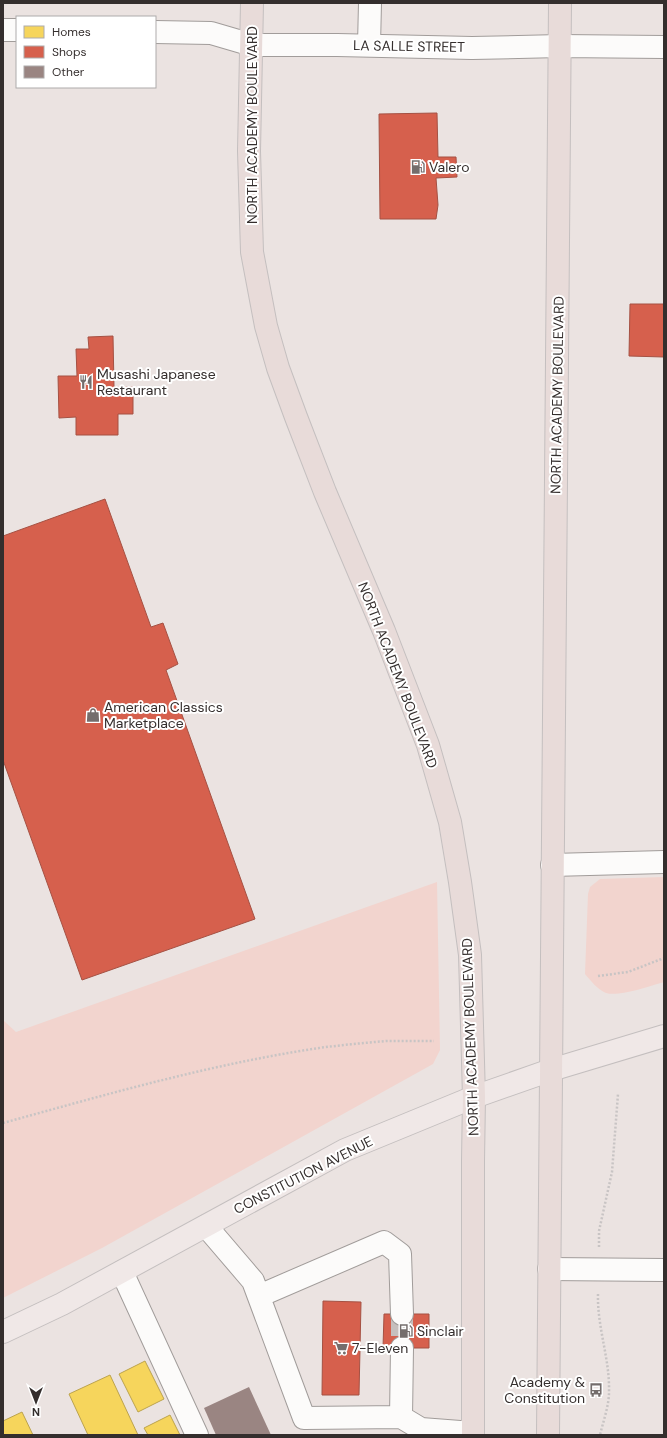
<svg xmlns="http://www.w3.org/2000/svg" width="667" height="1438" viewBox="0 0 667 1438" font-family="'DM Sans',sans-serif">
<rect width="100%" height="100%" fill="#ebe3e1"/>
<!-- green -->
<path fill="#f2d4ce" d="M664 877V982C650 986 619 997 606 993 598 990 590 980 585 974L588 894 590 887 600 879Z
M437 882 440 1050 433 1064 102 1248 3 1298V1020L16 1032Z"/>
<!-- homes -->
<path fill="#f6d55c" stroke="#bca34e" d="M145 1361 164 1399 138 1412 119 1374Z
M110 1375 138 1435H88L69 1394Z
M22 1412 33 1435H3V1421Z
M170 1415 180 1435H148L144 1428Z"/>
<!-- shops -->
<path fill="#d6604d" stroke="#a55143" d="M437 113 438 157H456L457 177 436 178 438 205 436 219H380L379 114Z
M630 304H664V357L629 356Z
M113 336 114 387H133V414H118V435H76V417L59 418 58 376H77L76 349H89L88 337Z
M105 499 151 627 163 623 178 664 166 670 255 919 82 980 3 760V536Z
M323 1301 361 1302 359 1395H322Z
M384 1314H429V1348H383Z"/>
<!-- building -->
<path fill="#9a8582" d="M249 1387 271 1435H216L204 1408Z"/>
<g fill="none" stroke-linecap="round" stroke-linejoin="round">
<!-- minor-tunnel -->
<path stroke="#c6bfbd" stroke-width="22" stroke-dasharray="22 11" stroke-linecap="butt" d="M402 1314V1348"/>
<defs>
<path id="minor" d="M3 30H17
M155 32 211 33 252 45H337L472 48 560 46 664 47
M369 45 370 3
M552 865 664 862
M206 1226 253 1281 304 1418 401 1417 402 1348
M549 1269 664 1270
M122 1272 197 1435
M259 1296 384 1242 400 1254 402 1314
M401 1417 421 1429 473 1433"/>
<path id="major" d="M3 1332 62 1304 345 1150 474 1097 551 1070 664 1036"/>
<path id="highway" d="M252 3 249 151 252 252 266 326 278 368 296 417 325 492 384 631 428 745 450 822 460 882 470 955 474 1097 473 1161V1435
M548 1435 560 3"/>
</defs>
<!-- minor casing -->
<use href="#minor" stroke="#a19c9a" stroke-width="24"/>
<!-- major casing -->
<use href="#major" stroke="#c4bfbf" stroke-width="24"/>
<!-- highway casing -->
<use href="#highway" stroke="#c4bfbf" stroke-width="24"/>
<!-- path -->
<path stroke="#c8c4c4" stroke-width="2.5" stroke-dasharray="2 2" stroke-linecap="butt" d="M598 976 628 972 664 958
M3 1123C108 1094 212 1064 319 1048 341 1045 364 1043 386 1041 402 1041 418 1041 434 1041
M599 1247V1231L612 1172 618 1094
M598 1294C597 1327 610 1359 609 1392 609 1406 603 1422 600 1435"/>
<!-- minor -->
<use href="#minor" stroke="#fcfbfa" stroke-width="22"/>
<!-- major -->
<use href="#major" stroke="#f0e8e7" stroke-width="22"/>
<!-- highway -->
<use href="#highway" stroke="#e8dbd9" stroke-width="22"/>
</g>
<!-- icons -->
<defs>
<symbol id="fuel-bare" viewBox="-9 -9 18 18"><path d="M-5.5-6h7V0h2V4h1.3V-2.5L3-4.5l.8-.8L6-3V5H2.5V1h-1V6h-7ZM-4.2-4.7v3.2H.2V-4.7Z" fill="#746d6c" stroke="#fff" stroke-width="2.5" paint-order="stroke"/></symbol>
<symbol id="restaurant-bare" viewBox="-9 -9 18 18"><path d="M-5-6h1v4h1v-4h1v4h1v-4h1v5L-1.5 .5V6h-2V.5L-5-1ZM5-6V6H3V1.5H1.5Q1.5-4 5-6Z" fill="#746d6c" stroke="#fff" stroke-width="2.5" paint-order="stroke"/></symbol>
<symbol id="shop-bare" viewBox="-9 -9 18 18"><path d="M-5-2.5h2.3a2.7 3.5 0 0 1 5.4 0H5L5.5 6h-11ZM-1.5-2.5h3a1.5 2.3 0 0 0-3 0Z" fill="#746d6c" stroke="#fff" stroke-width="2.5" paint-order="stroke"/></symbol>
<symbol id="supermarket-bare" viewBox="-9 -9 18 18"><path d="M-6-5.5h2.5l.6 2H6L4.5 2H-2.5L-4.4-4H-6ZM-1.5 3.2a1.3 1.3 0 1 0 .1 0ZM3 3.2a1.3 1.3 0 1 0 .1 0Z" fill="#746d6c" stroke="#fff" stroke-width="2.5" paint-order="stroke"/></symbol>
<symbol id="bus-bare" viewBox="-9 -9 18 18"><path d="M-5-6H5V4H4V6H2V4H-2V6H-4V4H-5ZM-3.5-4V0h7V-4ZM-3.5 1.2v1.5H-2V1.2ZM2 1.2v1.5H3.5V1.2Z" fill="#746d6c" stroke="#fff" stroke-width="2.5" paint-order="stroke"/></symbol>
</defs>
<g fill-rule="evenodd">
<use href="#fuel-bare" x="408" y="157" width="20" height="20"/>
<use href="#restaurant-bare" x="76" y="372" width="20" height="20"/>
<use href="#shop-bare" x="83" y="705" width="20" height="20"/>
<use href="#fuel-bare" x="396" y="1321" width="20" height="20"/>
<use href="#supermarket-bare" x="331" y="1338" width="20" height="20"/>
<use href="#bus-bare" x="586" y="1380" width="20" height="20"/>
</g>
<g text-anchor="middle" stroke-width="4" stroke-linejoin="round" paint-order="stroke">
<!-- street labels -->
<g font-size="14" fill="#342e2d" stroke="#fff">
<text transform="translate(409 46) rotate(1)" y="5">LA SALLE STREET</text>
<text transform="translate(252 125) rotate(-90)" y="5">NORTH ACADEMY BOULEVARD</text>
<text transform="translate(557 395) rotate(-89)" y="5">NORTH ACADEMY BOULEVARD</text>
<text transform="translate(398 675) rotate(69)" y="5">NORTH ACADEMY BOULEVARD</text>
<text transform="translate(470 1037) rotate(-92)" y="5">NORTH ACADEMY BOULEVARD</text>
<text transform="translate(303 1175) rotate(-27)" y="5">CONSTITUTION AVENUE</text>
</g>
<!-- poi labels -->
<g font-size="14" fill="#342e2d" stroke="#fff" text-anchor="start">
<text x="429" y="172">Valero</text>
<text x="97" y="379">Musashi Japanese<tspan x="97" dy="16">Restaurant</tspan></text>
<text x="104" y="712">American Classics<tspan x="104" dy="16">Marketplace</tspan></text>
<text x="417" y="1336">Sinclair</text>
<text x="352" y="1353">7-Eleven</text>
<text x="585" y="1387" text-anchor="end">Academy &amp;<tspan x="585" dy="16">Constitution</tspan></text>
</g>
</g>
<!-- border -->
<rect width="667" height="1438" fill="none" stroke="#342e2d" stroke-width="8"/>
<!-- legend -->
<rect x="16" y="16" width="140" height="72" fill="#ffffff" stroke="#aeabab"/>
<rect x="24" y="26" width="20" height="12" fill="#f6d55c" stroke="#aeabab"/>
<text x="52" y="36" font-size="12" fill="#342e2d">Homes</text>
<rect x="24" y="46" width="20" height="12" fill="#d6604d" stroke="#aeabab"/>
<text x="52" y="56" font-size="12" fill="#342e2d">Shops</text>
<rect x="24" y="66" width="20" height="12" fill="#9a8582" stroke="#aeabab"/>
<text x="52" y="76" font-size="12" fill="#342e2d">Other</text>
<!-- north arrow -->
<g transform="translate(36 1402) rotate(180)" stroke="#ffffff" stroke-width="3" paint-order="stroke">
<path d="M0-3L7 15L0 10L-7 15Z" fill="#342e2d"/>
<text y="-6" font-size="11" font-weight="bold" text-anchor="middle" fill="#342e2d">N</text>
</g>
</svg>
